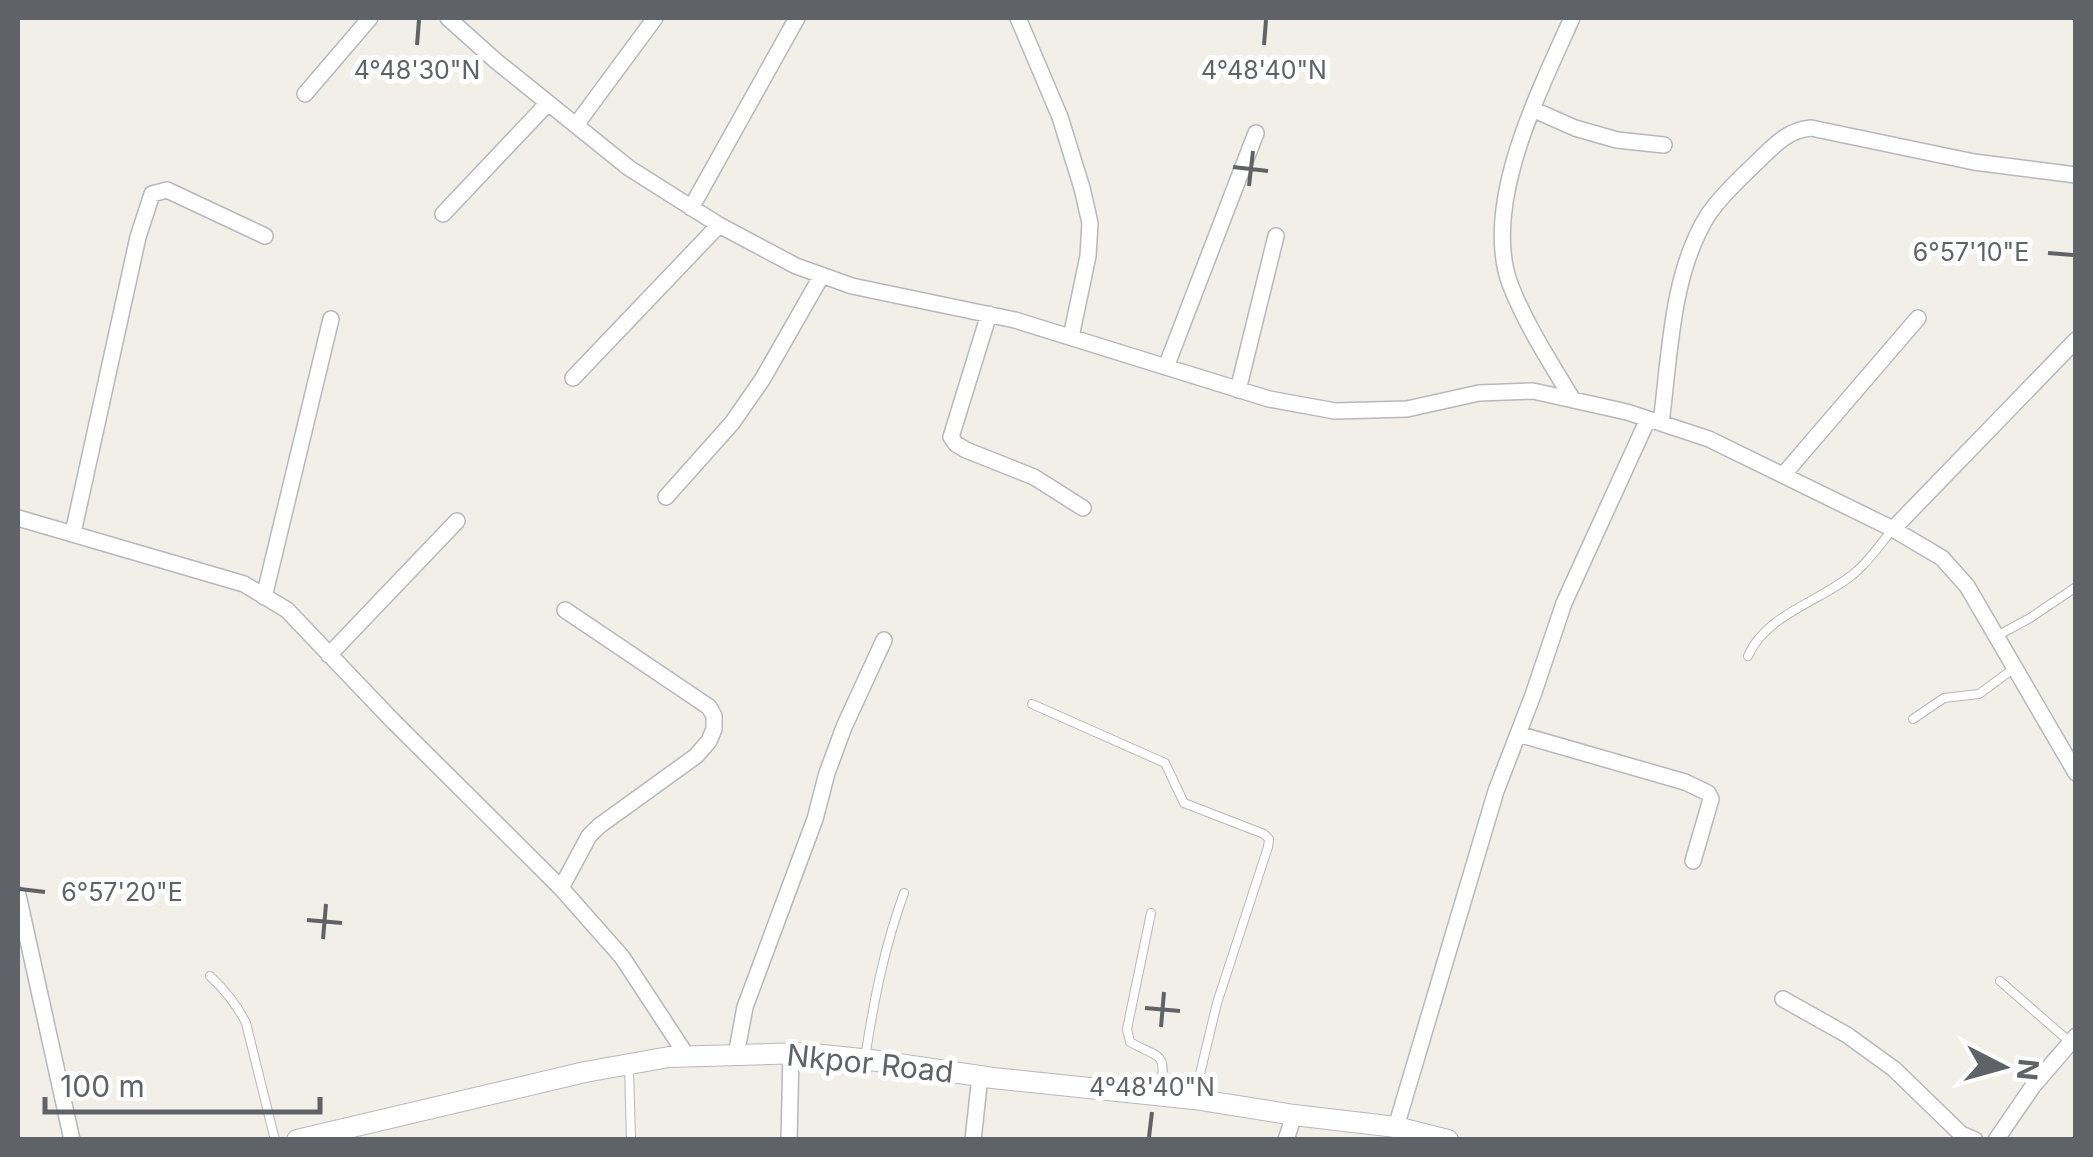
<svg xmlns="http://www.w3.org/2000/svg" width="2093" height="1157" viewBox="0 0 2093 1157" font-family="Inter,sans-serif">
<rect width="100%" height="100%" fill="#f1efe8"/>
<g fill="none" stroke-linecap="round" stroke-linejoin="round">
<defs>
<path id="service" d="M1997 636 2030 618 2076 587
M1748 656C1766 613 1826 600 1858 570 1871 558 1882 542 1893 529
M1032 704 1165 763 1184 803 1264 834 1269 839 1268 847 1217 1003 1194 1099
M1913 719 1944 698 1979 694 2013 669
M1151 913 1127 1029 1130 1042C1162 1060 1166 1051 1161 1091
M210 976C225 990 237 1005 246 1023L275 1140
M2000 981 2071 1043
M865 1058C874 1000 884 948 904 893
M629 1068 631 1140"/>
<path id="minor" d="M448 18 496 61 629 168 719 225 796 266 852 286 1015 320 1269 399 1335 411 1407 409 1479 393 1533 391 1627 412 1709 439 1893 529 1942 558 1967 586 2076 773
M1018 18 1060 117 1082 188 1090 223 1088 256 1071 337
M1572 18C1540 90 1481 204 1510 284 1526 325 1550 362 1573 400
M305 94 370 18
M1532 109 1575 128 1617 140 1664 145
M576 125 655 18
M691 208 797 18
M443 214 548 103
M989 314 951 437 956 444 966 450 1034 477 1083 508
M1166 367 1256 133
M573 378 719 225
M1238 390 1276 236
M1661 423C1670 355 1671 274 1708 215 1720 197 1739 179 1755 164 1772 148 1786 130 1811 128L1974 162 2076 175
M1784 474 1918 318
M666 497 732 423 762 380 822 275
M18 518 244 584 287 610 392 720 561 888 622 957 687 1056
M1893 529 2076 340
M73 533 138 237 152 194 167 190 265 236
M264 597 331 319
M329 655 457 521
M1518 734 1685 782 1708 793 1711 799 1693 861
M561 888 589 836 599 826 696 756 709 741 714 729V716L709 707 565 610
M18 895 72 1140
M1783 999 1847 1035 1894 1069 1961 1134 1975 1140
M736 1055 745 1007 815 819 827 773 844 727 884 640
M1396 1127 1496 791 1533 695 1564 603 1648 419
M789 1140 791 1054
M973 1140 980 1076
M1286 1140 1294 1115
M1996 1140 2033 1086 2076 1036"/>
<path id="tertiary" d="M297 1140 585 1072 669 1057 803 1053 871 1060 993 1078 1194 1099 1294 1115 1396 1127 1448 1140"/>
</defs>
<!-- service casing -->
<use href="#service" stroke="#b5b8bc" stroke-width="10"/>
<!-- minor casing -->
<use href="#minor" stroke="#b5b8bc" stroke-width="18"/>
<!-- tertiary casing -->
<use href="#tertiary" stroke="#b5b8bc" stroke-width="22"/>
<!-- service -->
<use href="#service" stroke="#fff" stroke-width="8"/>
<!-- minor -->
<use href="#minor" stroke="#fff" stroke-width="15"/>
<!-- tertiary -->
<use href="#tertiary" stroke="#fff" stroke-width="20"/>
</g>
<!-- ticks -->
<path fill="none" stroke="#5f6368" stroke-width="4" d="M417 45 419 20M1264 45 1266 20M1233 167 1268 171M1249 186 1253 151M2048 253 2073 255M20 889 45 892M307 920 342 923M323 939 326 904M1145 1008 1180 1011M1161 1027 1164 992M1149 1137 1152 1112"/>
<g text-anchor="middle" stroke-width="10" stroke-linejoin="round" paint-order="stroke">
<!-- street labels -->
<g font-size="30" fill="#5f6368" stroke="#fff">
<text transform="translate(870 1064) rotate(6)" y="10">Nkpor Road</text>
</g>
</g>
<g font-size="25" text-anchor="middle" fill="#5f6368" stroke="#fff" stroke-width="10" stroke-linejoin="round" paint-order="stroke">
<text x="417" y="79">4°48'30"N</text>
<text x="1264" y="79">4°48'40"N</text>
<text x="1971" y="261">6°57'10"E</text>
<text x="122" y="901">6°57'20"E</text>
<text x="1152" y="1096">4°48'40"N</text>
</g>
<!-- border -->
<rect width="2093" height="1157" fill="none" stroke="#5f6368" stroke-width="40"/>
<!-- north arrow -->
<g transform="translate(2003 1067) rotate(96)" stroke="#ffffff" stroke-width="8" paint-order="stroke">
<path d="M0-8L18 38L0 25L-18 38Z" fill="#5f6368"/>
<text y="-15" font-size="28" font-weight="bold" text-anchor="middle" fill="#5f6368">N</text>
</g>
<!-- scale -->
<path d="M45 1097v15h275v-15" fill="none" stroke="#5f6368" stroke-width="5"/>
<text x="60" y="1097" font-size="30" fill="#5f6368" stroke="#ffffff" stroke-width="8" paint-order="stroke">100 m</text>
</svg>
